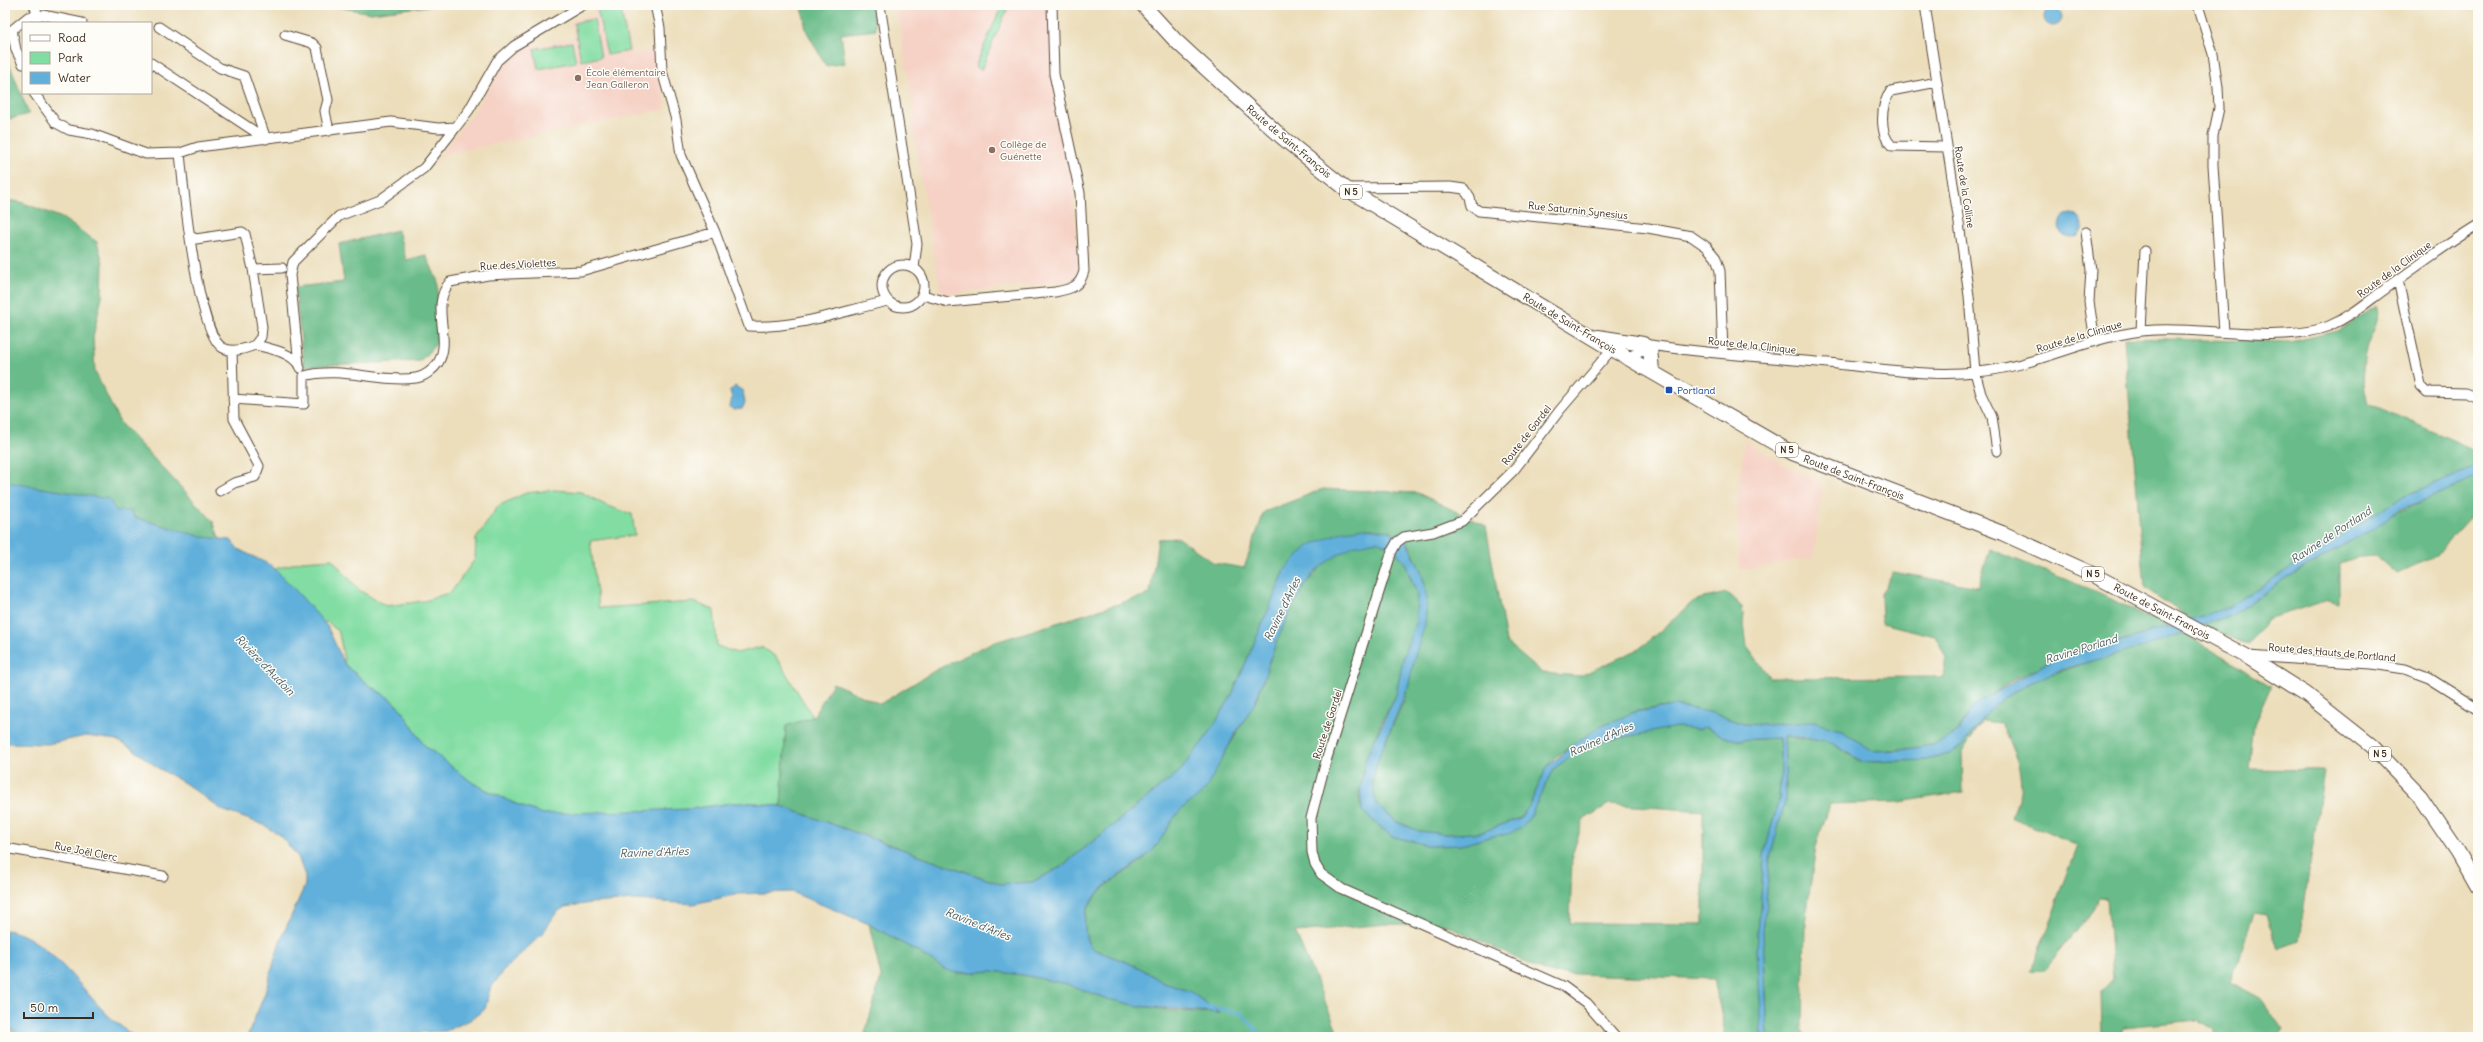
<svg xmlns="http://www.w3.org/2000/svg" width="2483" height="1042" viewBox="0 0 2483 1042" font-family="Delius,sans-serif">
<rect width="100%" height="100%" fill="#fdfcf7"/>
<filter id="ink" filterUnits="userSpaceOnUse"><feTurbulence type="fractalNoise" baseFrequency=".025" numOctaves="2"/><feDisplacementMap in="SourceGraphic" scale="8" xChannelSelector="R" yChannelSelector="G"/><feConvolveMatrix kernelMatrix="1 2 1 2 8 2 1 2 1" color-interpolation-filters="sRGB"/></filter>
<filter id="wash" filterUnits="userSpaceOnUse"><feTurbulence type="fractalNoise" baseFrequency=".012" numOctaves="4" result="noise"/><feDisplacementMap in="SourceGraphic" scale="16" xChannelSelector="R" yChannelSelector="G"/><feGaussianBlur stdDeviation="0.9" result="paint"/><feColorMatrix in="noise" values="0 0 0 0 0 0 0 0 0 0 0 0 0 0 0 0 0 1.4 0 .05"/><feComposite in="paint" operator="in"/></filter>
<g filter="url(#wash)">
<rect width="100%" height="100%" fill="#ecdebb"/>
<!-- built -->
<path fill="#f6d1c5" d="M601 5H622L632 54 656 49 666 109 440 155 471 117 499 73 524 48 574 38 571 20 594 16 593 7Z
M896 5H1048L1072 177 1078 271 1071 281 946 294 940 289 912 123 915 118Z
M1744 440 1782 464 1822 483 1814 558 1739 570 1737 505Z"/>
<!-- green -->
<path fill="#82dda3" stroke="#5e8460" d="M613 5H620L629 51 607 55 597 8Z
M1002 5H1009L981 70 975 67Z
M594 19 601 57 581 61 574 23Z
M572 42 576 62 538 69 534 49Z
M554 490 581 492 607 506 632 514 635 535 590 541 599 608 694 602 714 610 717 646 737 653 761 647 776 657 813 717 786 726 781 806 755 803H732L690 809 565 815 543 814 520 806 473 783 424 745 401 709 389 698 370 686 345 665 339 633 327 621 317 628 288 597 275 569 302 561 332 559 359 590 386 606 424 601 451 592 475 559 476 539 498 506 526 493Z"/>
<!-- forest -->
<path fill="#69bc89" stroke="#527354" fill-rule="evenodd" d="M328 5H437L371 13Z
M802 5H872L876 30 841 34 845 63 826 66 806 30Z
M5 53 29 114 5 120Z
M5 200 21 202 62 218 97 242 103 263 102 296 93 337 95 372 120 423 213 521 221 543 121 513 99 501 5 485Z
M398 230 406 260 426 255 438 282 437 343 420 361 304 366 295 287 344 282 339 244Z
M2377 306C2381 322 2368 338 2365 354 2361 372 2364 386 2368 403L2475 450 2478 449V466L2398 499 2229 607 2192 620 2145 588 2124 338 2291 342 2338 331Z
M2478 477V509L2435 556 2396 574 2376 556 2360 557 2339 563V603L2328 600 2268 619 2248 645 2203 625 2235 613 2284 579 2348 543 2391 515Z
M1323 489 1418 493 1486 526 1506 642 1542 673 1580 676 1639 649 1696 600 1727 593 1742 607 1747 647 1770 678 1943 677 1946 657 1935 636 1882 623 1881 594 1893 572 1978 587 1990 549 2089 589 2170 627 2050 661 2008 683 1978 704 1966 717 1956 734 1937 744 1917 748 1873 751 1840 730 1744 724 1709 712 1674 706 1637 711 1598 728 1555 757 1547 767 1529 806 1520 818 1479 833 1446 834 1419 831 1397 822 1376 804 1371 787 1379 756 1405 698 1426 612 1425 584 1412 550 1406 540 1389 531 1286 568 1232 695 1208 735 1180 771 1061 867 1032 882 1000 884 781 806 786 726 813 717 833 683 880 704 936 670 989 644 1150 594 1158 539 1179 538 1214 563 1244 568 1264 512Z
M1377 541 1395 550 1405 563 1417 595 1416 621 1404 655 1396 695 1381 723 1365 764 1359 795 1362 811 1391 836 1431 846 1462 845 1492 836 1503 835 1521 827 1530 817 1553 769 1576 753 1603 741 1677 727H1706L1737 740 1779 738 1781 768 1779 798 1764 855 1759 920 1757 948 1763 1037H1726L1714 979 1548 973 1446 925 1388 924 1295 932 1340 1037H864L881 977 869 924 918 952 944 969 960 973 992 971 1023 975 1067 984 1108 999 1139 1006 1175 1011 1220 1013 1160 981 1140 968 1093 949C1087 944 1086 937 1085 930 1079 893 1124 877 1147 856 1161 844 1166 825 1178 812 1186 804 1194 801 1200 792 1220 762 1239 730 1256 699 1262 689 1264 675 1268 664 1287 614 1313 544 1377 541ZM1609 804 1703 811V924L1570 923 1572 856 1583 820Z
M2182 633 2271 686 2254 724 2249 769 2324 770 2299 940 2278 949 2266 915 2254 913 2230 983 2262 1000 2283 1030 2278 1037H2214V1030L2198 1020 2123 1027 2119 1037H2102L2101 992 2113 979 2107 898 2100 897 2088 917 2045 970 2031 971 2078 846 2011 817C2031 778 2016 760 2001 723L1982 721 1962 752 1963 792 1900 802 1830 804 1816 846 1805 924 1803 1029 1807 1037H1768L1763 933 1770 858 1784 806 1786 790 1784 737 1828 741 1859 761 1875 762 1926 760 1949 754 1962 746 1988 711 2009 695 2039 678Z
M5 1024 19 1037H5Z"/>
<!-- water -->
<path fill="#61b0db" stroke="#4e6d7c" d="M2044 17a9 9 0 1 1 18 0a9 9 0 1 1-18 0Z
M2059 226a12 12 0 1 1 24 0a12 12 0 1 1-24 0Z
M735 386 743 391 745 403 742 409 733 410 730 407 732 398 730 391Z
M2478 466V477L2440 494 2401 509 2370 530 2284 579 2235 613 2144 647 2067 668 2039 678 2009 695 1988 711 1962 746 1949 754 1926 760 1863 762 1828 741 1800 737H1784L1786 790 1784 806 1770 858 1763 933 1768 1037 1762 1035 1757 948 1759 920 1764 855 1779 798 1781 768 1779 738 1737 740 1724 737 1706 727 1696 729 1677 727 1603 741 1576 753 1553 769 1530 817 1521 827 1509 834 1492 836 1462 845 1431 846 1391 836 1362 811 1360 789 1366 758 1396 695 1404 655 1416 621 1417 594 1405 563 1395 550 1377 541 1353 546 1331 559 1314 572 1303 588 1291 609 1276 643 1255 703 1235 734 1206 789C1198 800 1186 803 1178 813 1167 825 1162 842 1150 853 1127 874 1078 892 1085 930 1086 937 1087 944 1093 949L1140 968 1164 983 1189 991 1220 1013 1139 1006 1108 999 1067 984 1023 975 992 971 956 973 944 969 918 952 869 924 791 892 739 894 693 904 634 900 591 903 565 907 556 913 543 933 504 970 490 989 485 1009 470 1020 446 1031 407 1033 401 1037H247L265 993 280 941 305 885V876L298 857 282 837 264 825 222 810 186 784 158 768 133 749 116 740 86 736 48 744 5 743V482L109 499 116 511H131L134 517 203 537 231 540 238 549 272 566 299 594 327 626 345 665 370 686 389 698 401 709 424 745 473 783 488 791 520 806 543 814 690 809 732 803H755L781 806 1000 884 1032 882 1061 867 1180 771 1208 735 1232 695 1286 568 1308 546 1344 531 1365 528 1389 531 1406 540 1421 571 1427 598 1425 625 1415 656 1408 688 1379 756 1372 780 1376 804 1397 822 1419 831 1447 834 1479 833 1520 818 1529 806 1547 767 1574 744 1598 728 1634 712 1674 706 1709 712 1744 724 1766 725 1813 722 1840 730 1873 751 1902 750 1937 744 1957 733 1970 711 1981 701 2050 661 2061 656 2113 644 2229 607 2398 499Z
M5 930C40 932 77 982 99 1006 109 1018 123 1027 134 1037H21L5 1023Z"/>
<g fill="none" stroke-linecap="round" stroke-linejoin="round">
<!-- stream -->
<path stroke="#61b0db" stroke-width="3" d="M1209 1006 1241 1013 1258 1032 1268 1037"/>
</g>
</g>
<g filter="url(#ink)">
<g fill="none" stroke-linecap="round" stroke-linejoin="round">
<defs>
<path id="street" d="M34 5 38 16
M655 5 660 28 662 71 676 120 681 155 715 232 749 326C795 329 843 311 888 301
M880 5 917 244 914 268
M1925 5 1958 216 1969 296 1975 372 1981 394 1992 417 1997 451
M2198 5 2213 54 2218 87 2219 108 2213 136V165L2224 332
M159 27 220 68 244 76 266 139
M285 35 312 43 317 48 328 100 325 111 329 131
M151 63 266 139
M23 64 16 50 12 30 28 17 43 15 82 23
M1937 82 1891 91C1880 105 1879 134 1892 146L1947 147
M34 93 56 123 69 130 92 134 146 154 180 153 198 147 391 122 438 128 456 127 469 110 497 61 514 46 583 5
M180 153C183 184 197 335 223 348 233 353 245 349 255 345L261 337 262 327 253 269 245 234 242 232 196 239 190 236
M1347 188 1450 187 1464 189 1470 198 1472 206 1479 211 1648 228 1691 236 1707 247 1716 258 1720 271 1723 353
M2086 232 2091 270 2089 302 2095 341
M882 286a21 21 0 1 1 42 0a21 21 0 1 1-42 0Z
M253 269 282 268
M2398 280 2421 386 2427 392 2466 393 2478 398
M923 295 948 302 1055 292C1071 289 1080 287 1084 271L1080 193 1054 74 1052 5
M2141 331 2145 251
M1644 344C1705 354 1767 357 1828 363 1876 368 1927 377 1976 372 2039 367 2093 333 2155 330 2205 327 2283 344 2329 326 2350 317 2366 303 2384 290 2415 268 2445 245 2478 225
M255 345C269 348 295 353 300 368
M1612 349 1560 410 1514 470 1462 521 1433 532 1404 537 1397 542 1392 551 1326 761 1311 818 1312 852 1315 864 1321 874 1342 889 1563 986 1586 1003 1616 1037
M1628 357 1652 347
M299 365 290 275 293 262 339 216 380 200 424 168 456 127
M233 399 304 404V376C341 366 379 383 416 378 424 377 433 370 438 363 453 339 429 306 450 282L488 275 581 271 715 232
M220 491 234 483 255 477 259 466 234 419 232 351
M2248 656 2372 664 2405 669 2429 678 2478 709
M5 848 163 876"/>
<path id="primary" d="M1143 5 1175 40 1224 85 1283 138 1345 188 1607 346 1790 452 2002 533 2088 572 2246 656 2306 694 2372 746 2420 796 2458 852 2478 887
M1598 337 1643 344
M1650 348 1652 371"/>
</defs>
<!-- street casing -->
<use href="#street" stroke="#564536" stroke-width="11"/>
<!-- primary casing -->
<use href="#primary" stroke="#564536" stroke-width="16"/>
<!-- street -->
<use href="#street" stroke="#fff" stroke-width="9"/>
<!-- primary -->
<use href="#primary" stroke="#fff" stroke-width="14"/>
</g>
</g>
<!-- markers -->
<g fill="#8d6e63" stroke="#fdfcf7" stroke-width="1.5">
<circle cx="578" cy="78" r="4"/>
<circle cx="992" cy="150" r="4"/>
</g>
<rect fill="#1a4fb4" stroke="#fdfcf7" stroke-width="1.5" x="1665" y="386" width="8" height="8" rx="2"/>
<g text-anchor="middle" stroke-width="3" stroke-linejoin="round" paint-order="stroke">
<!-- shield labels -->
<g fill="#fdfcf7" stroke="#75695f" stroke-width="1">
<rect x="1340" y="185" width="22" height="14" rx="3"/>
<rect x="1776" y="443" width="22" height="14" rx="3"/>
<rect x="2082" y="567" width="22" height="14" rx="3"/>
<rect x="2369" y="747" width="22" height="14" rx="3"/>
</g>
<g font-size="9" font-weight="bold" fill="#3b2a1e">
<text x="1351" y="195">N 5</text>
<text x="1787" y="453">N 5</text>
<text x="2093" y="577">N 5</text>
<text x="2380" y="757">N 5</text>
</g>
<!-- education labels -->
<g font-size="10" fill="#785e54" stroke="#fdfcf7" text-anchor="start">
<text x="586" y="76">École élémentaire<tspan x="586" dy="12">Jean Galleron</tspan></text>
<text x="1000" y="148">Collège de<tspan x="1000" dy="12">Guénette</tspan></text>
</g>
<!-- street labels -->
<g font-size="10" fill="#3b2a1e" stroke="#fdfcf7">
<text transform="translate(1289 141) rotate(40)" y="4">Route de Saint-François</text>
<text transform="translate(1965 187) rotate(81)" y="4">Route de la Colline</text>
<text transform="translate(1578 210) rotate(6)" y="4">Rue Saturnin Synesius</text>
<text transform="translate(518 264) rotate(-3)" y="4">Rue des Violettes</text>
<text transform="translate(2394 269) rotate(-36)" y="4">Route de la Clinique</text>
<text transform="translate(1570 323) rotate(31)" y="4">Route de Saint-François</text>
<text transform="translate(2079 336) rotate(-17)" y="4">Route de la Clinique</text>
<text transform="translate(1752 345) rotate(6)" y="4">Route de la Clinique</text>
<text transform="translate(1526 435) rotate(-52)" y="4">Route de Gardel</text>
<text transform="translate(1854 477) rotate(21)" y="4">Route de Saint-François</text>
<text transform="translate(2162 611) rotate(28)" y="4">Route de Saint-François</text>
<text transform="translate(2332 652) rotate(5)" y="4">Route des Hauts de Portland</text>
<text transform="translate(1327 724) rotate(-72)" y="4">Route de Gardel</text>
<text transform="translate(86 851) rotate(11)" y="4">Rue Joël Clerc</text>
</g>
<!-- transit labels -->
<g font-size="10" fill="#164399" stroke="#fdfcf7" text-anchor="start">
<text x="1677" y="394">Portland</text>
</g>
<!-- water labels -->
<g font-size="11" font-style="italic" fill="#485960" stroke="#fdfcf7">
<text transform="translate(2331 535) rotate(-33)" y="4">Ravine de Portland</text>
<text transform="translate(1282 609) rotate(-64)" y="4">Ravine d'Arles</text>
<text transform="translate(2081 649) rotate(-17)" y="4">Ravine Porland</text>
<text transform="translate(265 665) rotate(46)" y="4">Rivière d'Audoin</text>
<text transform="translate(1601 739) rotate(-24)" y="4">Ravine d'Arles</text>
<text transform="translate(654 852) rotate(-2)" y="4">Ravine d'Arles</text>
<text transform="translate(978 924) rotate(22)" y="4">Ravine d'Arles</text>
</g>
</g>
<!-- margin -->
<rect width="2483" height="1042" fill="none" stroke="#fdfcf7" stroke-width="20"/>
<!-- legend -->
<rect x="22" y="22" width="130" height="72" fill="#fdfcf7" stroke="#afa8a0"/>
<rect x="30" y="35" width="20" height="6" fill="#ffffff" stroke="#afa8a0"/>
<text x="58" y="42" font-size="12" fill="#3b2a1e">Road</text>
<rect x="30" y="52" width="20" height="12" fill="#82dda3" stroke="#afa8a0"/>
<text x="58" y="62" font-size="12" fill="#3b2a1e">Park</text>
<rect x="30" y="72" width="20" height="12" fill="#61b0db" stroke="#afa8a0"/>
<text x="58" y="82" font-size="12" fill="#3b2a1e">Water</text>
<!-- scale -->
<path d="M24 1012v6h69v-6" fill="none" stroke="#3b2a1e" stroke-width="2"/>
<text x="30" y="1012" font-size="12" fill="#3b2a1e" stroke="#fdfcf7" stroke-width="3" paint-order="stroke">50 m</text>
</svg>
